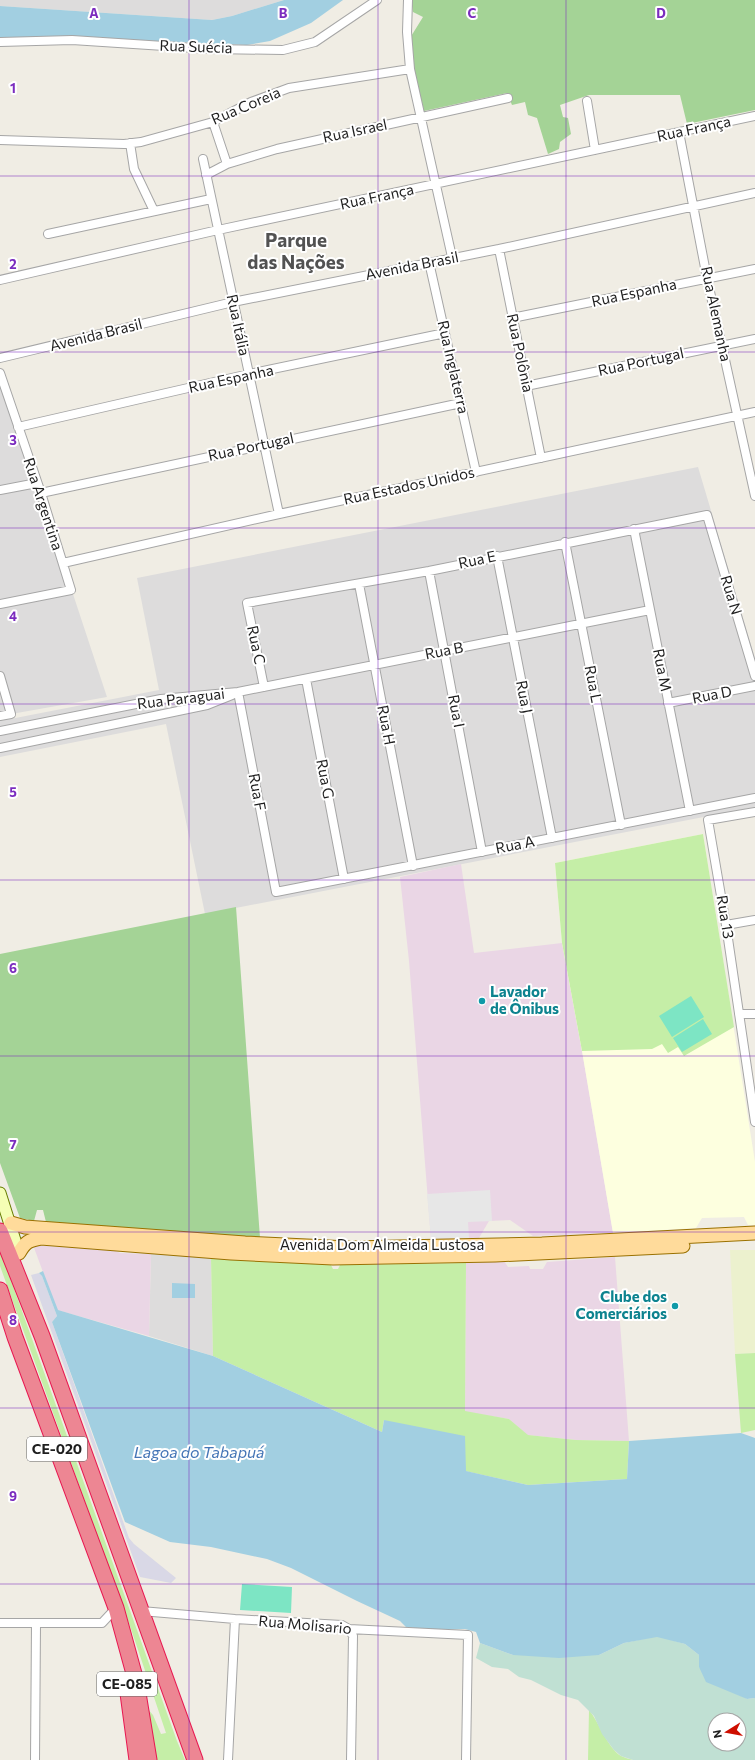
<svg xmlns="http://www.w3.org/2000/svg" width="755" height="1760" viewBox="0 0 755 1760" font-family="Commissioner,sans-serif">
<rect width="100%" height="100%" fill="#f0ede4"/>
<!-- residential -->
<path fill="#dddcdc" d="M0 0H284L232 16 212 20 0 6Z
M0 373 107 697 0 716Z
M698 467 755 658V807L205 914 166 724 0 757V721L159 690 137 578Z
M151 1254 211 1258 213 1356 149 1336Z"/>
<!-- industrial -->
<path fill="#ead6e5" d="M461 864 474 953 562 943 582 1051 613 1233 533 1236 510 1220 489 1221 479 1238 431 1239 409 961 400 877Z
M33 1245 116 1251 120 1253 151 1254 149 1336 57 1310Z
M615 1257 629 1441 576 1440 527 1435 509 1419 465 1412 466 1263 504 1261 508 1267 529 1266 530 1269H543L547 1262Z"/>
<!-- education -->
<path fill="#fdffdf" d="M703 834 755 1162V1225H748L744 1217 702 1218 696 1228 613 1233 582 1051 562 943 555 863Z"/>
<!-- farmland -->
<path fill="#ecf1ce" d="M730 1250H755V1353L735 1354Z"/>
<!-- grass -->
<path fill="#c5eea7" d="M703 834 734 1027 684 1056 678 1047 668 1053 662 1044 652 1049 582 1051 562 943 555 863Z
M0 1250 177 1741 185 1760H153L146 1707 153 1715 161 1734 166 1733 131 1629 0 1266Z
M211 1258 331 1265 333 1269H338L340 1265 466 1263 465 1411 509 1419 528 1435 576 1440 629 1441 627 1479 528 1485 465 1471 384 1420 382 1432 213 1356Z
M755 1353V1430L741 1433 735 1354Z
M589 1710C599 1722 607 1747 621 1756 625 1758 630 1759 633 1760H588Z"/>
<!-- forest -->
<path fill="#a4d396" d="M411 0H755V110L687 124 680 95H589L560 105 563 117 568 118 571 134 560 142 559 149 548 154 537 118 528 115 525 102 512 105 507 93 424 111 415 75 410 38 423 17 413 12Z
M236 907 260 1238 46 1222 43 1210H37L34 1221 20 1218 0 1163V954Z"/>
<!-- wetland -->
<path fill="#c0e0d3" fill-rule="evenodd" d="M657 1636 685 1644 699 1655V1667L747 1699 755 1698V1760H633L621 1756 614 1750 602 1734 594 1716 578 1700 561 1695 531 1680 519 1677 508 1669 492 1667 476 1658 480 1643 513 1655H599L624 1643ZM715 1720H739V1744H715Z"/>
<!-- pitch -->
<path fill="#7de5c4" d="M691 996 704 1017 672 1037 659 1016Z
M703 1019 712 1034 682 1052 673 1038Z
M242 1584 292 1587 291 1613 240 1610Z"/>
<!-- parking -->
<path fill="#e7e7e7" d="M490 1190 492 1221 468 1222 469 1238 431 1239 427 1194Z"/>
<!-- plaza -->
<path fill="#d9d8e6" d="M39 1273 42 1276 57 1316 52 1322 129 1538 134 1544 176 1578 171 1583 140 1577 31 1275Z"/>
<!-- water -->
<path fill="#a2cfe1" d="M284 0H343L311 23 270 41 247 45 110 39 0 37V6L212 20 232 16Z
M43 1271 58 1310 213 1356 382 1432 384 1420 465 1436 466 1471 528 1485 627 1479 629 1441 741 1433 755 1438V1698L747 1699 706 1682 699 1667V1655L685 1644 657 1637 624 1643 599 1655 559 1658 513 1655 480 1643 476 1632 465 1629 432 1630 406 1627 400 1621 357 1601 291 1568 267 1559 211 1547 170 1542 125 1522 52 1322 57 1316 42 1276 39 1273Z
M172 1283 195 1284V1298H172Z"/>
<g fill="none" stroke-linecap="round" stroke-linejoin="round">
<defs>
<path id="street" d="M408 0 407 32 410 69 452 257
M0 42 72 40 210 49 283 50 315 42 377 0
M587 101 595 150
M213 122 227 164
M679 132 707 278 755 496
M0 140 124 144 141 142 213 122 251 102 289 88 410 69
M130 143 134 169 154 211
M203 159 279 514
M206 175 227 164 277 149 508 98
M48 234 211 199
M499 249 541 458
M429 262 476 472
M0 280 218 230 755 116
M512 318 755 269
M0 358 233 302 499 249 755 193
M0 373 41 493 71 590 0 604
M526 386 755 339
M18 427 249 374 445 333
M0 490 37 483
M41 493 461 403
M634 529 690 811
M565 542 621 825
M497 556 552 838
M63 563 279 514 755 412
M429 571 482 852
M359 584 413 866
M0 676 11 714 0 716
M306 679 344 879
M264 687 247 603 429 571 707 515 755 676
M238 692 276 892 755 798
M668 703 755 686
M0 731 161 699 238 692 650 610
M0 748 207 705 232 695
M755 812 708 820 726 925 755 1122
M726 925 755 920
M739 1014H755
M141 1611 235 1619 342 1625 349 1629 468 1635 466 1760
M0 1623H102L116 1608
M349 1629 353 1636 351 1760
M35 1760 36 1624
M228 1760 235 1619"/>
<path id="secondary" d="M0 1193 19 1253"/>
<path id="primary" d="M11 1223 25 1227 245 1243 349 1248 542 1244 755 1233
M19 1253C25 1242 29 1240 41 1238L231 1253 333 1258 495 1255 683 1246"/>
<path id="highway" d="M0 1231 42 1336 195 1760
M0 1290 15 1337 116 1608 136 1681 149 1760
M127 1686 137 1760"/>
</defs>
<!-- street casing -->
<use href="#street" stroke="#a6a6a6" stroke-width="10"/>
<!-- secondary casing -->
<use href="#secondary" stroke="#667c00" stroke-width="13"/>
<!-- primary casing -->
<use href="#primary" stroke="#9a7100" stroke-width="15"/>
<!-- highway casing -->
<use href="#highway" stroke="#e81851" stroke-width="17"/>
<!-- street -->
<use href="#street" stroke="#fff" stroke-width="8"/>
<!-- secondary -->
<use href="#secondary" stroke="#f5feb5" stroke-width="11"/>
<!-- primary -->
<use href="#primary" stroke="#ffdb9b" stroke-width="13"/>
<!-- highway -->
<use href="#highway" stroke="#ed8693" stroke-width="15"/>
</g>
<!-- grid -->
<path fill="none" stroke="#7b2cbf" stroke-width="1" stroke-opacity="0.55" d="M189 0V1760M378 0V1760M566 0V1760M0 176H755M0 352H755M0 528H755M0 704H755M0 880H755M0 1056H755M0 1232H755M0 1408H755M0 1584H755"/>
<!-- markers -->
<g fill="#0f9aa8" stroke="#fff" stroke-width="1.5">
<circle cx="482" cy="1001" r="4"/>
<circle cx="675" cy="1306" r="4"/>
</g>
<g text-anchor="middle" stroke-width="4" stroke-linejoin="round" paint-order="stroke">
<!-- shield labels -->
<g fill="#fff" stroke="#626262" stroke-width="1">
<rect x="27" y="1437" width="60" height="24" rx="3"/>
<rect x="97" y="1672" width="60" height="24" rx="3"/>
</g>
<g font-size="14" font-weight="bold" fill="#1f1f1f">
<text x="57" y="1454">CE-020</text>
<text x="127" y="1689">CE-085</text>
</g>
<!-- street labels -->
<g font-size="15" fill="#1f1f1f" stroke="#fff">
<text transform="translate(196 47) rotate(2)" y="5">Rua Suécia</text>
<text transform="translate(246 106) rotate(-23)" y="5">Rua Coreia</text>
<text transform="translate(694 129) rotate(-12)" y="5">Rua França</text>
<text transform="translate(355 131) rotate(-12)" y="5">Rua Israel</text>
<text transform="translate(377 197) rotate(-12)" y="5">Rua França</text>
<text transform="translate(412 266) rotate(-11)" y="5">Avenida Brasil</text>
<text transform="translate(634 293) rotate(-12)" y="5">Rua Espanha</text>
<text transform="translate(716 314) rotate(78)" y="5">Rua Alemanha</text>
<text transform="translate(238 325) rotate(78)" y="5">Rua Itália</text>
<text transform="translate(96 335) rotate(-14)" y="5">Avenida Brasil</text>
<text transform="translate(520 353) rotate(78)" y="5">Rua Polônia</text>
<text transform="translate(641 362) rotate(-12)" y="5">Rua Portugal</text>
<text transform="translate(453 367) rotate(77)" y="5">Rua Inglaterra</text>
<text transform="translate(231 379) rotate(-12)" y="5">Rua Espanha</text>
<text transform="translate(251 447) rotate(-12)" y="5">Rua Portugal</text>
<text transform="translate(409 486) rotate(-12)" y="5">Rua Estados Unidos</text>
<text transform="translate(43 504) rotate(72)" y="5">Rua Argentina</text>
<text transform="translate(477 560) rotate(-12)" y="5">Rua E</text>
<text transform="translate(731 595) rotate(73)" y="5">Rua N</text>
<text transform="translate(256 645) rotate(78)" y="5">Rua C</text>
<text transform="translate(444 651) rotate(-11)" y="5">Rua B</text>
<text transform="translate(662 670) rotate(79)" y="5">Rua M</text>
<text transform="translate(593 684) rotate(79)" y="5">Rua L</text>
<text transform="translate(712 695) rotate(-11)" y="5">Rua D</text>
<text transform="translate(524 697) rotate(79)" y="5">Rua J</text>
<text transform="translate(181 699) rotate(-7)" y="5">Rua Paraguai</text>
<text transform="translate(456 711) rotate(79)" y="5">Rua I</text>
<text transform="translate(386 725) rotate(79)" y="5">Rua H</text>
<text transform="translate(325 779) rotate(79)" y="5">Rua G</text>
<text transform="translate(257 792) rotate(79)" y="5">Rua F</text>
<text transform="translate(515 845) rotate(-11)" y="5">Rua A</text>
<text transform="translate(725 917) rotate(81)" y="5">Rua 13</text>
<text x="382" y="1250">Avenida Dom Almeida Lustosa</text>
<text transform="translate(305 1625) rotate(5)" y="5">Rua Molisario</text>
</g>
<!-- culture labels -->
<g font-size="15" font-weight="bold" fill="#0d838f" stroke="#fff" text-anchor="start">
<text x="490" y="997">Lavador<tspan x="490" dy="17">de Ônibus</tspan></text>
<text x="667" y="1302" text-anchor="end">Clube dos<tspan x="667" dy="17">Comerciários</tspan></text>
</g>
<!-- water labels -->
<g font-size="16" font-style="italic" fill="#4475b6" stroke="#fff">
<text x="199" y="1458">Lagoa do Tabapuá</text>
</g>
<!-- district labels -->
<g font-size="19" font-weight="bold" fill="#525252" stroke="#fff">
<text x="296" y="247">Parque<tspan x="296" dy="22">das Nações</tspan></text>
</g>
</g>
<g font-size="13" text-anchor="middle" font-weight="bold" fill="#7b2cbf" stroke="#fff" stroke-width="4" stroke-linejoin="round" paint-order="stroke">
<text x="94" y="18">A</text>
<text x="283" y="18">B</text>
<text x="472" y="18">C</text>
<text x="661" y="18">D</text>
<text x="13" y="93">1</text>
<text x="13" y="269">2</text>
<text x="13" y="445">3</text>
<text x="13" y="621">4</text>
<text x="13" y="797">5</text>
<text x="13" y="973">6</text>
<text x="13" y="1149">7</text>
<text x="13" y="1325">8</text>
<text x="13" y="1501">9</text>
</g>
<!-- north arrow -->
<g transform="translate(727 1732) rotate(259)"><circle r="19" fill="#ffffff" stroke="#a5a5a5"/>
<path d="M0-3L7 15L0 10L-7 15Z" fill="#ce0e00"/>
<text y="-6" font-size="11" font-weight="bold" text-anchor="middle" fill="#1f1f1f">N</text>
</g>
</svg>
